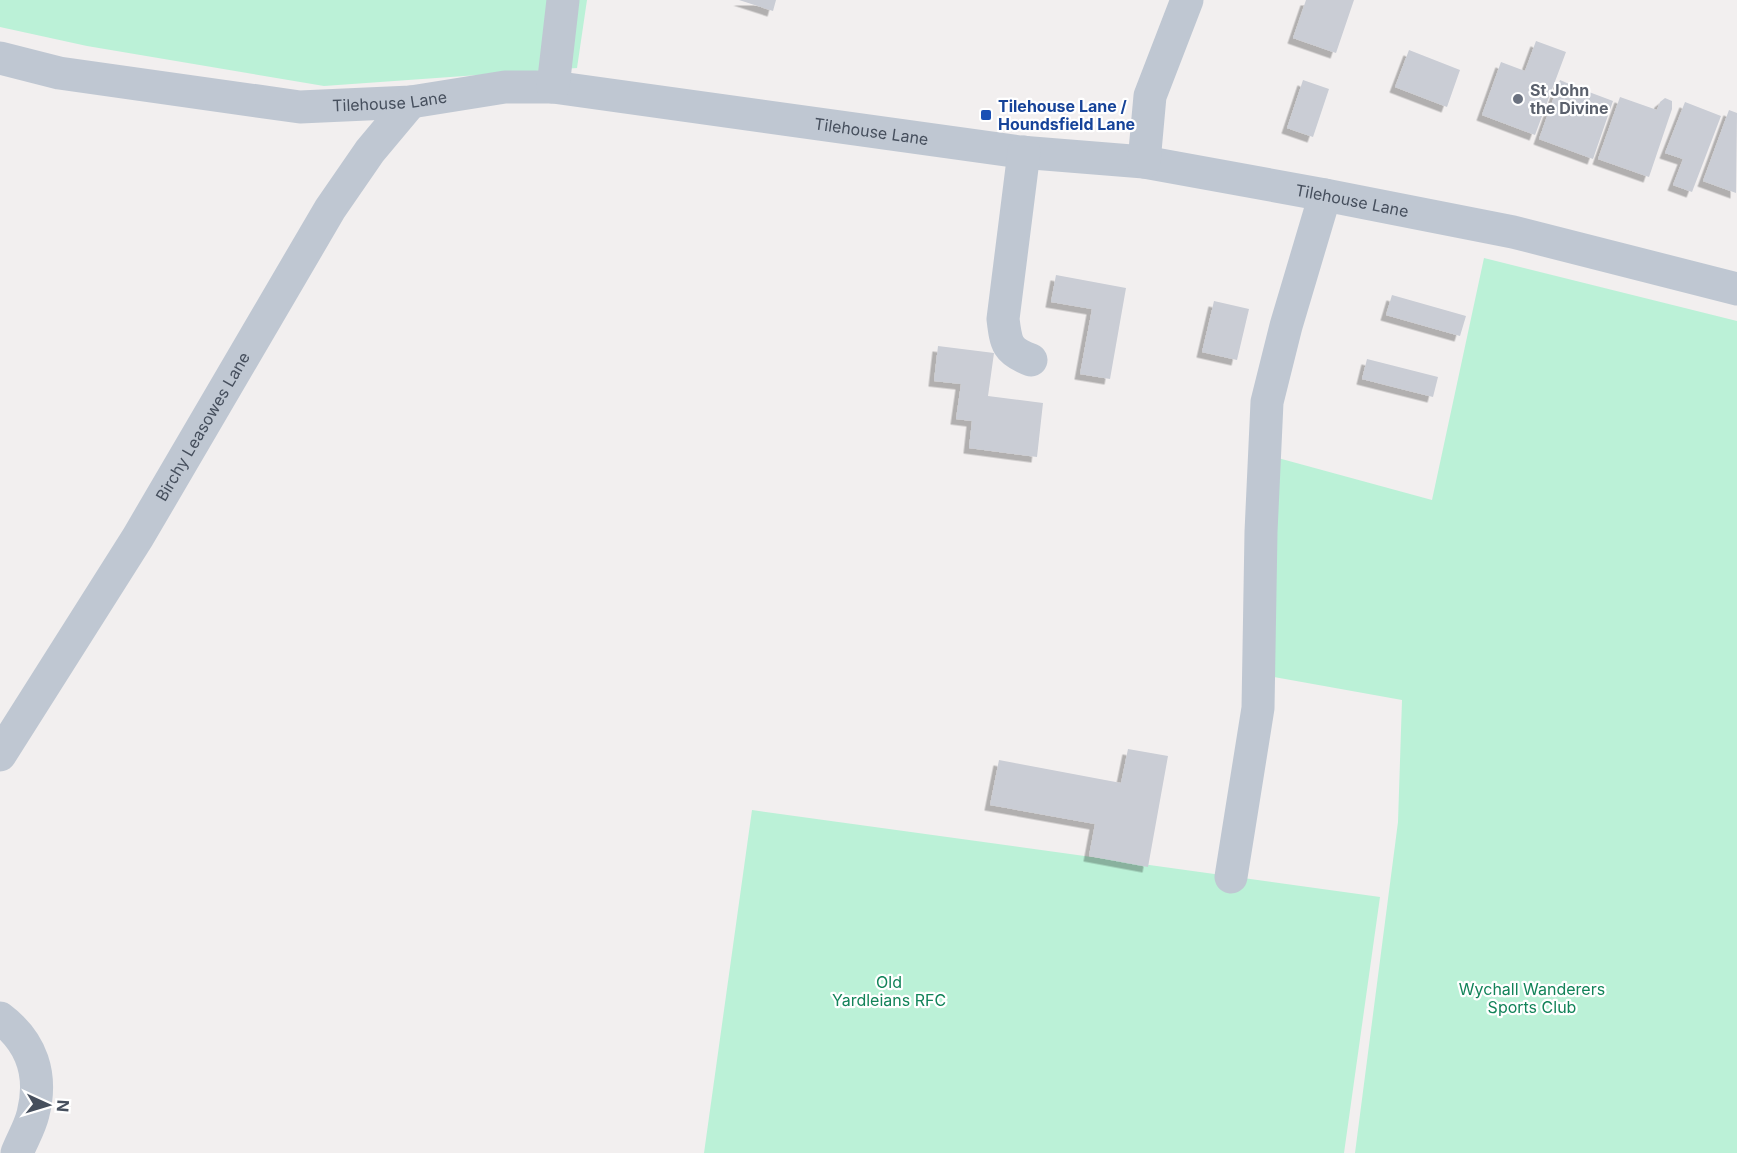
<svg xmlns="http://www.w3.org/2000/svg" width="1737" height="1153" viewBox="0 0 1737 1153" font-family="Inter,sans-serif">
<defs>
<filter id="shadow"><feDropShadow dx="-5.5" dy="5.5" stdDeviation="0" flood-color="#0004"/></filter>
</defs>
<rect width="100%" height="100%" fill="#f2efef"/>
<!-- green -->
<path fill="#bbf1d7" d="M0 0H587L577 68 324 86 87 46 0 27Z
M1484 258 1737 321V1153H1355L1398 822 1402 700 1274 677 1278 458 1432 500Z
M752 810 1380 897 1344 1153H704Z"/>
<!-- building -->
<path fill="#cacdd5" filter="url(#shadow)" d="M739 0H776L773 11Z
M1306 0H1354L1336 53 1293 38Z
M1536 41 1566 52 1535 135 1482 115 1501 62 1525 71Z
M1409 50 1460 70 1447 107 1395 87Z
M1303 80 1329 89 1313 137 1287 128Z
M1560 80 1574 86 1572 92 1587 98 1589 92 1613 101 1593 159 1539 139Z
M1620 97 1657 110 1660 102 1665 98 1672 101V109L1649 177 1598 159Z
M1685 102 1721 116 1692 192 1673 185 1683 159 1665 153Z
M1729 110 1737 113 1736 193 1703 181Z
M1056 275 1126 288 1110 379 1080 374 1092 309 1051 302Z
M1392 295 1466 316 1460 336 1386 315Z
M1214 301 1249 309 1237 360 1202 352Z
M938 346 994 353 988 396 1043 403 1037 457 969 448 972 421 956 419 961 384 934 381Z
M1367 359 1438 377 1433 397 1362 379Z
M1128 749 1168 756 1148 867 1089 856 1095 824 990 805 999 760 1121 783Z"/>
<g fill="none" stroke-linecap="round" stroke-linejoin="round">
<!-- minor -->
<g stroke="#bfc7d2" stroke-width="33">
<path id="s1" d="M0 58 59 73 300 107 411 102 505 87H553L1020 152 1144 162 1325 195 1513 232 1737 289"/>
<path d="M553 87 563 0"/>
<path d="M1024 152 1003 319C1006 344 1007 351 1031 360"/>
<path d="M1144 162 1150 96 1187 0"/>
<path id="s2" d="M0 755 138 537 330 209 370 151 411 102"/>
<path d="M1231 877 1258 708 1261 532 1267 402 1286 326 1325 195"/>
<path d="M0 1018C32 1042 43 1075 33 1114 30 1127 22 1140 17 1153"/>
</g>
</g>
<!-- markers -->
<circle fill="#6b7280" stroke="#fff" stroke-width="2" cx="1518" cy="99" r="6"/>
<rect fill="#1a4fb4" stroke="#fff" stroke-width="2" x="980" y="109" width="12" height="12" rx="3"/>
<g text-anchor="middle" stroke-width="4.5" stroke-linejoin="round" paint-order="stroke">
<!-- worship labels -->
<g font-size="16" font-weight="bold" fill="#5b616d" stroke="#fff" text-anchor="start">
<text x="1530" y="96">St John<tspan x="1530" dy="18">the Divine</tspan></text>
</g>
<!-- street labels -->
<g font-size="16" fill="#464f5d" stroke="#fff">
<text dy="6" stroke="none"><textPath href="#s1" startOffset="394">Tilehouse Lane</textPath></text>
<text dy="6" stroke="none"><textPath href="#s1" startOffset="880">Tilehouse Lane</textPath></text>
<text dy="6" stroke="none"><textPath href="#s1" startOffset="1366">Tilehouse Lane</textPath></text>
<text dy="6" stroke="none"><textPath href="#s2" startOffset="386">Birchy Leasowes Lane</textPath></text>
</g>
<!-- transit labels -->
<g font-size="16" font-weight="bold" fill="#164399" stroke="#fff" text-anchor="start">
<text x="998" y="112">Tilehouse Lane /<tspan x="998" dy="18">Houndsfield Lane</tspan></text>
</g>
<!-- park labels -->
<g font-size="16" fill="#128359" stroke="#fff">
<text x="889" y="988">Old<tspan x="889" dy="18">Yardleians RFC</tspan></text>
<text x="1532" y="995">Wychall Wanderers<tspan x="1532" dy="18">Sports Club</tspan></text>
</g>
</g>
<!-- north arrow -->
<g transform="translate(48 1105) rotate(94)" stroke="#ffffff" stroke-width="4.5" paint-order="stroke">
<path d="M0-4.5L10 22L0 15L-10 22Z" fill="#464f5d"/>
<text y="-9" font-size="16" font-weight="bold" text-anchor="middle" fill="#464f5d">N</text>
</g>
</svg>
